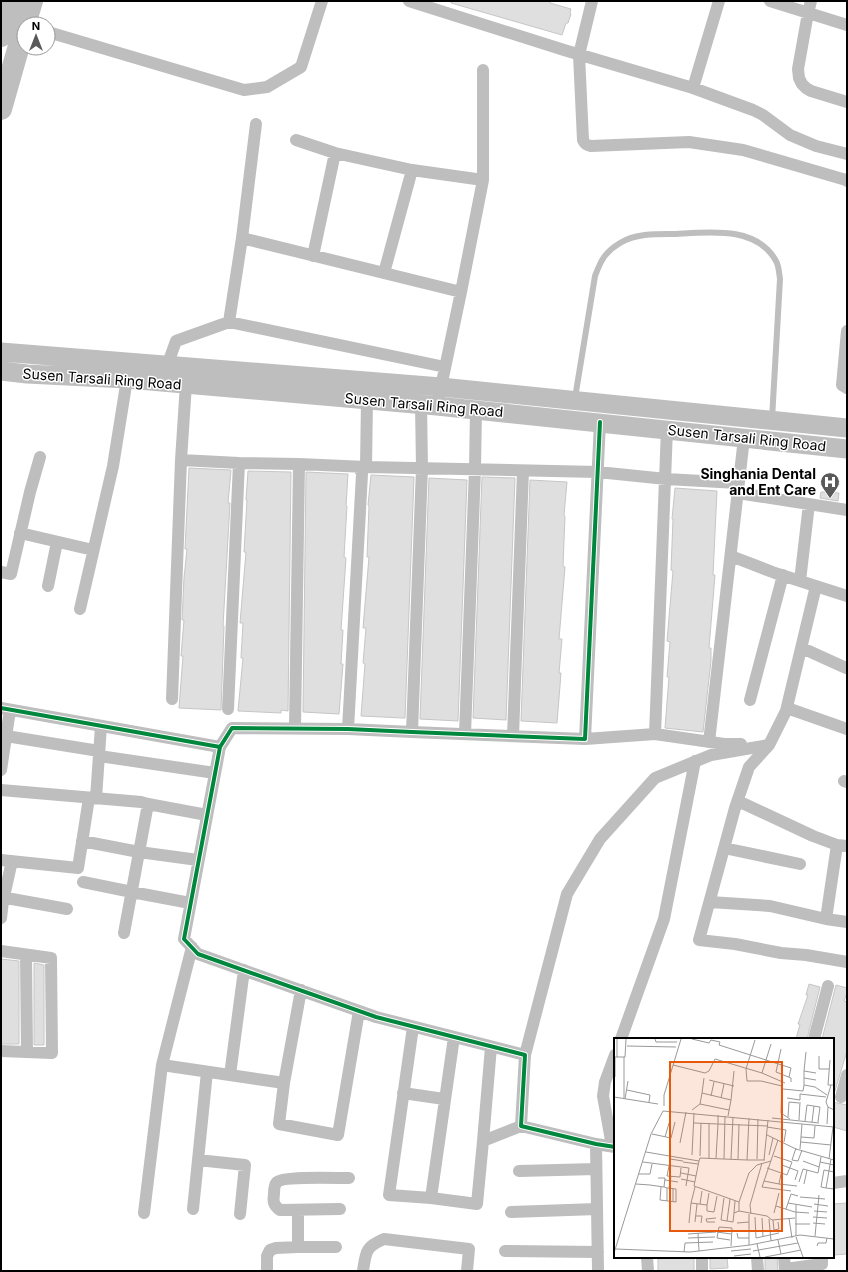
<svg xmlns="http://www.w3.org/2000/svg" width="848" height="1272" viewBox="0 0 848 1272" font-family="Inter,sans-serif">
<rect width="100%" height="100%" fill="#fff"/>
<!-- building -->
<path fill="#dfdfdf" stroke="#c6c6c6" d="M451 1H550V3L571 9 570 13 571 14 568 23H566L562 35 451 3Z
M189 468 231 470 228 503H230L223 626H224L221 710 179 708 183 656H181L184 620H182L184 578 187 549H185Z
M248 471 291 472 288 711 281 710V713L238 711 243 658H241L243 623H240L246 552H244L247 500H246Z
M306 472 348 474 346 506H347L344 557 346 558 341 630H343L341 664H343L339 714 303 712Z
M371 475 414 477 405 718H403L361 716 365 664 363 663 366 628H363L369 557H367L369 506 368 505Z
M482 477 515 478 506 720 473 718Z
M429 478 467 480 458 721 420 719Z
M530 480 567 482 564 515 565 516 563 566 565 567 559 639H562L559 673H561L557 723 521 721Z
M675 488 717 491 713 575H715L709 648H711V661L703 732 665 728 669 677H667L670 642 667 641 673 571 671 570 673 519H672Z
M821 492 839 493 838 501 820 498Z
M1 959 19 961V1044H1Z
M34 963 44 965V1045H34Z
M809 984 820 987 807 1039H796L800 1024H798L808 995H806Z
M836 985 847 988V993L844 1001 847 1002V1051L835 1091H833V1039H822Z
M833 1102 847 1105V1131L833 1127Z
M847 1203V1254L834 1255 833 1204Z
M658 1257H694V1271H658Z
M710 1257H727L728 1268 710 1269Z
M765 1257H777L778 1271H765Z"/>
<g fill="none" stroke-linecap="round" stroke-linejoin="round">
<!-- lane -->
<path stroke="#bebebe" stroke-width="6" d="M575 398 595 276C601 260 605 252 620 243 636 233 658 234 676 234 710 232 757 226 776 261 779 266 779 273 780 279L772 419"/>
<!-- street -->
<path stroke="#bebebe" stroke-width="12" d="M409 1 564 50 693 88 719 1
M592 1 579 55 583 140C585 144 586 145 591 146L689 142 743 150 846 180 847 181
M770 1 847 25
M811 1 808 13 798 69 799 78 802 84 806 88 811 91 847 102
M48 32 244 90 267 87 301 67 322 1
M693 88 753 110 763 115 790 135 816 146 847 154
M296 140 335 153 412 170 483 180
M242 238 256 124
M313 256 335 153
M384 273 412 170
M461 292 483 180V70
M229 322 445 367
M847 331 842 385 847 388
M167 366 176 341 229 322 242 238 461 292 437 406
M367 400 366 467 598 472 666 479 738 483
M181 460 239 463 299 464 366 467 360 469 362 474 348 729
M738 493 847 510
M20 533 93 550
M731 556 775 573 847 596
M1 572 11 574 30 492 40 457
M800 581 809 504
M48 586 57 542
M816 586 786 711 769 745 749 767 735 808 699 940 735 944 781 953 806 955 847 962
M80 609 113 466 127 379
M802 648 846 668
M172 699 181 460 186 384
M750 700 783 575
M1 708 220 747 184 939 198 954 376 1017 525 1055 521 1126 596 1144 615 1147
M787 708 847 729
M228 709 239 463
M295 728 299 464
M412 732 422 468 421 404
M465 734 475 469 476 410
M655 734 667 429
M6 736 99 751
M513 736 523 471
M585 739 655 734 724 744H741
M709 742 744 438
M220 747 232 728 348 729 412 732 585 739 600 422
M99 756 215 773
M1 770 10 710
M844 781 847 782
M1 790 141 802 148 804 124 933
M96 798 101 726
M738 801 813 836 837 845 847 846
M148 804 207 815
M82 841 139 852 198 860
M724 848 800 864
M1 860 78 868 89 798
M83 882 132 892 190 903
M1 897 67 909
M710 902 770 906 826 919 837 845
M1 918 3 901 12 861
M826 919 847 922
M192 947 162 1065 284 1083 301 990
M1 951 51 958 52 1053 1 1051
M26 955 27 1052
M413 1027 389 1195 431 1198 477 1204 483 1141 521 1126
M621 1039 664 919 695 761
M814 1039 828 986
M525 1055 567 894 600 839 655 778 711 755 769 745
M230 1075 244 970
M284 1083 279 1124 338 1135 359 1011
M403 1093 444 1099
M841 1097 847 1075
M483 1141 491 1047
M596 1144 598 1271
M612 1146 603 1096 605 1082 615 1055
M198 1160 245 1165 240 1214
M519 1171 596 1169
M833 1183 847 1181
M431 1198 454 1037
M193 1209 207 1072
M340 1209 280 1210C273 1205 273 1201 274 1194 274 1190 274 1185 277 1182 284 1176 336 1178 349 1178
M511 1212 597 1209
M144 1213 162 1065
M298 1247H336
M505 1251 598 1252
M647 1257 648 1271
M702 1257V1271
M757 1257 758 1271
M784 1257 785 1269 822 1264V1257
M267 1271V1256L270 1250 276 1248 298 1247V1210
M363 1271C366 1252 365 1247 384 1239L469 1249 467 1271"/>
<!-- primary -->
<path stroke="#bebebe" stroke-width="19" d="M1 352 441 387 847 428
M1 371 27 374 127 379 437 406 847 449"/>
<!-- highway -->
<path stroke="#bebebe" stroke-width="22" d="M25 24 32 1
M1 36 12 1
M1 109 24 28"/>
<defs>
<path id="cycleway" d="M1 708 220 747 184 939 198 954 376 1017 525 1055 521 1126 596 1144 615 1147
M220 747 232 728 348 729 412 732 585 739 600 422"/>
</defs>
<!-- cycleway casing -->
<use href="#cycleway" stroke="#fff" stroke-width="6"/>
<!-- cycleway -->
<use href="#cycleway" stroke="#00873e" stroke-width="4"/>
</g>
<!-- icons -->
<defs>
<symbol id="hospital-pin" viewBox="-11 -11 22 30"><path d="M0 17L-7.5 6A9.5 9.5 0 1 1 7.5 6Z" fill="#595959" stroke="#fff"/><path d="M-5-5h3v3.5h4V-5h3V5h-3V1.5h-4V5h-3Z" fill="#fff"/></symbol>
</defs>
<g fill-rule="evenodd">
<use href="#hospital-pin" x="819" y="471" width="22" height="30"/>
</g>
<g text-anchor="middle" stroke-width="3" stroke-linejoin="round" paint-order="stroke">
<!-- street labels -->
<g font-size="14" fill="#000" stroke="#fff">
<text transform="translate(102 379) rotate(4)" y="5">Susen Tarsali Ring Road</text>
<text transform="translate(424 405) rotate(5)" y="5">Susen Tarsali Ring Road</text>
<text transform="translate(747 438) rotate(6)" y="5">Susen Tarsali Ring Road</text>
</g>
<!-- poi labels -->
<g font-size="14" font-weight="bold" fill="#000" stroke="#fff" text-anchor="end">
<text x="816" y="479">Singhania Dental<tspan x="816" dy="16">and Ent Care</tspan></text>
</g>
</g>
<!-- overview -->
<g transform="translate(614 1038)">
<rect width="220" height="220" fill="#fff"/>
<path fill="none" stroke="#999" stroke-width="1" d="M41 1 42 4H63M78 1 95 5 97 2 106 4 105 7 177 30 175 39M141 2 132 31 133 43H147L168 48 167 75 176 81M13 8 62 9M167 11 162 34 177 40V44M192 14 190 33 202 35M205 18V31H215M0 19H11L12 1M3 19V1M152 22 157 6M216 22 214 47H217M59 27 91 35 95 33 101 21 148 35 152 22M190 33V47L201 49 213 57M148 35 171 45M1 39V19M190 40 202 42M95 42 120 48M220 47H217L212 64 214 69 220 72M169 51 189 53 190 47M13 52 36 57 35 64M88 55 90 40M97 58 100 44M0 59 44 66M10 60V19M107 60 110 46M173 60 186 62V56L212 59M11 61 14 43M117 62 120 33M86 66 115 72M50 68V57L67 1M78 72 86 66 88 55 117 62 114 78M49 73 220 89M104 77V86L154 88M174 79 175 64 185 65M158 80 205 85M185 82 186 64M191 83 193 67 206 69 204 84M198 84 200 68M80 85 104 86 102 120M213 86 214 69M153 89 172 92 170 104M38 96 57 100 61 84M153 97 182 111 220 122M51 99 55 85M187 99 200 100 201 88M164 102 148 149 177 153M187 104 217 107M66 105 72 74M182 110 178 122 184 123 188 112M186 111 188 86M32 114 85 123 80 148 125 164V173L153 178 158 182 181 180M78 117 80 75M155 117 159 100M86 118 87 85M95 120V85M56 121 69 123M110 121 111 78M117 121 119 79M124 121 125 86M143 121 144 81M215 121 219 89M217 121 212 150 220 151M133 122H151M150 122 154 82M85 123 86 120 133 122 135 80M189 123 205 129M29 124 75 130 72 148M69 124 84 126M206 124 220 127M168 127 184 133 181 142M55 128 53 138 66 139 67 130M153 130 173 137 178 124 160 118M67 135 82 138M25 136H36L38 126M44 140H51L50 149M67 141 81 144M51 142 64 144M150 143 165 146 167 136M185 144 189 131 204 135 207 119M22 146 36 147 50 149 53 150 62 151V164L46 162 47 149M165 146 183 148M190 146 193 132M81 149 77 165 93 167 95 155M53 150V163M55 150 57 138M59 150V163M212 150 207 149 210 132 220 134M186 159 211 161M110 160 107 182 119 184 120 175 125 173M125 164 135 135 143 127 157 123M174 165 198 169M86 166 88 153M200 166 214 168M93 167V173L100 174 103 158M182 167V198M162 168 181 174M172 171 177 156 184 158M200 173 213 174M181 174 195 175M120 175 121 163M160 175 165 155M135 176V207M137 176 136 167 148 125M82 178H88L87 185M141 179 142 200 165 195M199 179 213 180M148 180 149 198M175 180 178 200M155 181 157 203M159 182 160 192 165 191 164 184M113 183 116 161M81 184 83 166M101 184H93L92 181 102 180M75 185 77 165M123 185 135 184M199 185 211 186M181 186H196M103 194 117 196M84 195 85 213M123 195 124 200H135M74 196 102 194M201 198 205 157M182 199 189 219M74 200 101 199M116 202 103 200 105 189 118 190 117 208M164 202 167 216 187 212M143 206 146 219M203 208 204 205H212L213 200M2 211 76 214 136 207 186 197 220 201M117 213 137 211M139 213 184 205M70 214 71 205 99 204M0 215 37 96 49 73M120 218 137 216M151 219 167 216"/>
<path fill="#e8590c" fill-opacity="0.15" stroke="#e8590c" stroke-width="2" d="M56 24H168V193H56Z"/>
<rect width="220" height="220" fill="none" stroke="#000" stroke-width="2"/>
</g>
<!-- border -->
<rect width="848" height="1272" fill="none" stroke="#000000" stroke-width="4"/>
<!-- north arrow -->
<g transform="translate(36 36)"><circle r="19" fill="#ffffff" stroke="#999999"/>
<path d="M0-3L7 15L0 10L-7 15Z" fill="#595959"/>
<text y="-6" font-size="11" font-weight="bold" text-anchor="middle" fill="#000000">N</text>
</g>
</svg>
